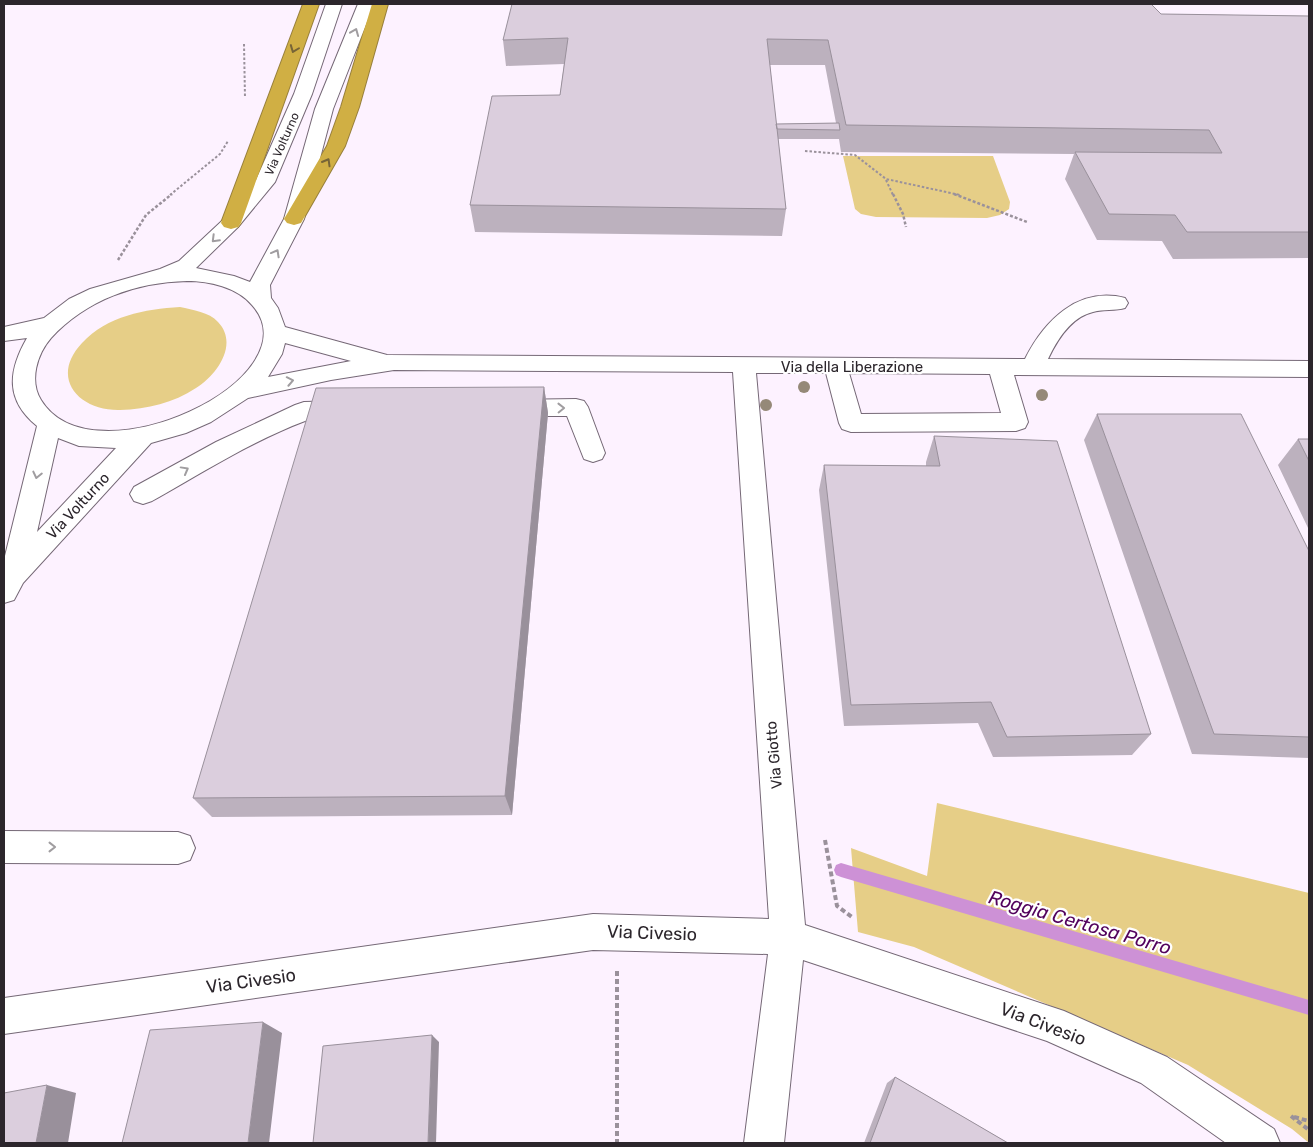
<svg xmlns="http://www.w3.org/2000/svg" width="1313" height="1147" viewBox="0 0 1313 1147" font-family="Rubik,sans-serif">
<rect width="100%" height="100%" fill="#fdf2ff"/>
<!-- green -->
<path fill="#e6ce87" d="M843 156H993L1010 202 1009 209 1000 215 987 218 876 217 861 214 855 209Z
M180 307C193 310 209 312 218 322 239 344 217 375 196 388 173 403 148 409 120 410 79 411 49 378 82 343 107 316 145 309 180 307Z
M937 803 1309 893V1143L1292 1129 1188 1065 914 947 858 932 851 848 927 876Z"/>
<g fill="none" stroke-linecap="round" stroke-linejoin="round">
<!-- stream -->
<path fill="#cd91d6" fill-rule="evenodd" d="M841 863 1309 1000V1015L841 877 836 875 834 870 836 865Z"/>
<defs>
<path id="minor" d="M326 4H342L312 94 275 182 238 227 196 268 234 276 250 282 284 219 315 109 358 4H374L333 109 304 219 270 285 271 298 278 308 285 327 387 355 1025 359C1044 321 1078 286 1125 298L1128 303 1125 308C1114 311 1104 309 1093 312 1071 317 1057 340 1048 359L1309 361V377L1014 375 1028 422 1025 428 1016 431 851 432 842 429 839 423 826 373H756L805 925 1064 1011 1167 1057 1274 1129 1280 1143H1226L1141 1083 1047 1041 803 960 784 1143H744L768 954 593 950 4 1034V998L593 914 769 919 733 372 394 370 331 380 248 398 211 422 186 433 151 443 23 583 14 600 4 603V560L37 426C5 400 8 371 27 338L4 341V327L44 318 69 299 90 289 160 269 179 261 224 219 256 180 294 94ZM187 281C209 281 237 287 252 305 317 378 92 484 41 400 29 381 37 354 51 338 86 300 136 282 187 281ZM285 343 351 361 268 377 282 354ZM849 373 990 374 1001 413 861 414ZM58 438 79 446 116 448 37 532Z
M576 399 584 401 588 407 605 453 602 459 593 462 584 459 567 416H509L501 414 497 408 501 402 509 400Z
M346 401 355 404 358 410 355 416C339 421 320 415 305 421 252 441 202 473 152 501L143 504 134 501 130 494 134 487 216 442 295 405 304 402Z
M4 831 178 832 190 836 195 848 190 860 178 864 4 863Z"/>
<path id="highway" d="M303 4H319L241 223 238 227 231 229 224 227 221 223Z
M372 4H388L359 107 345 146 301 223 294 225 287 223 284 219 327 146 341 107Z"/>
</defs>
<!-- minor casing -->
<use href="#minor" stroke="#756876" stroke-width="2"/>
<!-- highway casing -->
<use href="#highway" stroke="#977f3c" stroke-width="2"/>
<!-- path-far2 -->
<path stroke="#9a919b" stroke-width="2" stroke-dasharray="2.5 2" stroke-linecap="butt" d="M244 44 245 98
M805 151 855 155 886 179 960 195
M886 180 893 195
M170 195 220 154 228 141"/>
<!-- path-far1 -->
<path stroke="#9a919b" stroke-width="2.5" stroke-dasharray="3 2" stroke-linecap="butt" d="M893 194 903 214 906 227
M954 194 1027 222
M118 260 146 215 172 194"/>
<!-- path -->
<path stroke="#9a919b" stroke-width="4" stroke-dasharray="5 3" stroke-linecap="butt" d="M825 840 837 906 852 917
M617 971V1143
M1291 1116 1309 1130
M1294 1117 1309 1121"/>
<!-- minor -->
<use href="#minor" fill="#fff" fill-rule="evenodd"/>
<!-- highway -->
<use href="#highway" fill="#d0af44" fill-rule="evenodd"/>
</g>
<!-- trees -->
<g fill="#958978">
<circle cx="804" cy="387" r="6"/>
<circle cx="1042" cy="395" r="6"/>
<circle cx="766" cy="405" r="6"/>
</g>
<!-- wall -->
<path fill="#bcb1be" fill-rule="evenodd" d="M1161 14 1309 16V258L1173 259 1162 241 1097 240 1065 179 1074 154 841 152 839 139H778L786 209 782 236 475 232 470 205 560 95 564 64 506 66 503 40ZM770 65H825L836 123 776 124Z
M544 387 548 413 512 815 212 817 193 798Z
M1097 414 1309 551V758L1192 754 1084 440Z
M934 436 1151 734 1132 755 993 757 978 723 844 726 819 490 824 465 926 466V462Z
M1298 439H1309V530L1278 465Z
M895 1077 1008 1143H864L887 1083Z"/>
<!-- shaded-wall -->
<path fill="#99909b" d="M544 387 548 413 512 815 505 796Z
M263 1022 282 1033 269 1143H248Z
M432 1035 439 1042 436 1143H428Z
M47 1085 76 1093 68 1143H36Z"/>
<!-- building -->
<path fill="#dbcedd" stroke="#99909b" d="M512 4H1151L1161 14 1309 16V232H1187L1175 215 1109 214 1075 152 1222 153 1209 130 846 125 828 40 767 39 786 209 470 205 492 96 560 95 568 38 503 40Z
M839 123 840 130 777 129 776 124Z
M544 387 505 796 193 798 316 388Z
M1097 414H1241L1309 551V737L1214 734Z
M934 436 1057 441 1151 734 1007 737 991 702 851 705 824 465 940 466Z
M1298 439H1309V461Z
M263 1022 248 1143H122L150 1030Z
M432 1035 428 1143H313L323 1046Z
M895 1077 1008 1143H870Z
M47 1085 36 1143H4V1093Z"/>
<!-- one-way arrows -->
<defs><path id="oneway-chevron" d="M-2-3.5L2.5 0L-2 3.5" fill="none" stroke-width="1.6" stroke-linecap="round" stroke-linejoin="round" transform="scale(1.25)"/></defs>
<g stroke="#a09da0">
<use href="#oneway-chevron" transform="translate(355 32) rotate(-68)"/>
<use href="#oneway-chevron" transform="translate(215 239) rotate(135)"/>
<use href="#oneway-chevron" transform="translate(276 253) rotate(-61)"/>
<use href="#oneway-chevron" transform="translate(290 381) rotate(-11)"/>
<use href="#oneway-chevron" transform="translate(561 408) rotate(-1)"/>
<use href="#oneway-chevron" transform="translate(185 470) rotate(-29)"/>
<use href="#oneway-chevron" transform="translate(37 475) rotate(103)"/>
<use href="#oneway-chevron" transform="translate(52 847)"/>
</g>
<g stroke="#766437">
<use href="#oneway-chevron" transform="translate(294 49) rotate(111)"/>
<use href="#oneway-chevron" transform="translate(327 162) rotate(-60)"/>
</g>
<g text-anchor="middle" stroke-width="4.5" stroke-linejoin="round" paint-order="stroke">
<!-- far-street labels -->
<g font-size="12" fill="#2c262c" stroke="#fff">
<text transform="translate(282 144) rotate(-66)" y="4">Via Volturno</text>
</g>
<!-- street labels -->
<g font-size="15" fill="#2c262c" stroke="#fff">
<text x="852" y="372">Via della Liberazione</text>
<text transform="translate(78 506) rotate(-47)" y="5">Via Volturno</text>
<text transform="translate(774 755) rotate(-95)" y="5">Via Giotto</text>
</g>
<!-- near-street labels -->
<g font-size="18" fill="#2c262c" stroke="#fff">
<text transform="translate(652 933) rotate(2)" y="6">Via Civesio</text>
<text transform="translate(251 981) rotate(-8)" y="6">Via Civesio</text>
<text transform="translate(1043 1024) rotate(21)" y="6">Via Civesio</text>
</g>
<!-- near-water labels -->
<g font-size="19" font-style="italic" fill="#52025c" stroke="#fff">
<text transform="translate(1080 922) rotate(16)" y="7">Roggia Certosa Porro</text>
</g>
</g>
<!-- border -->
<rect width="1313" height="1147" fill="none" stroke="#2c262c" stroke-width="10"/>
</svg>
